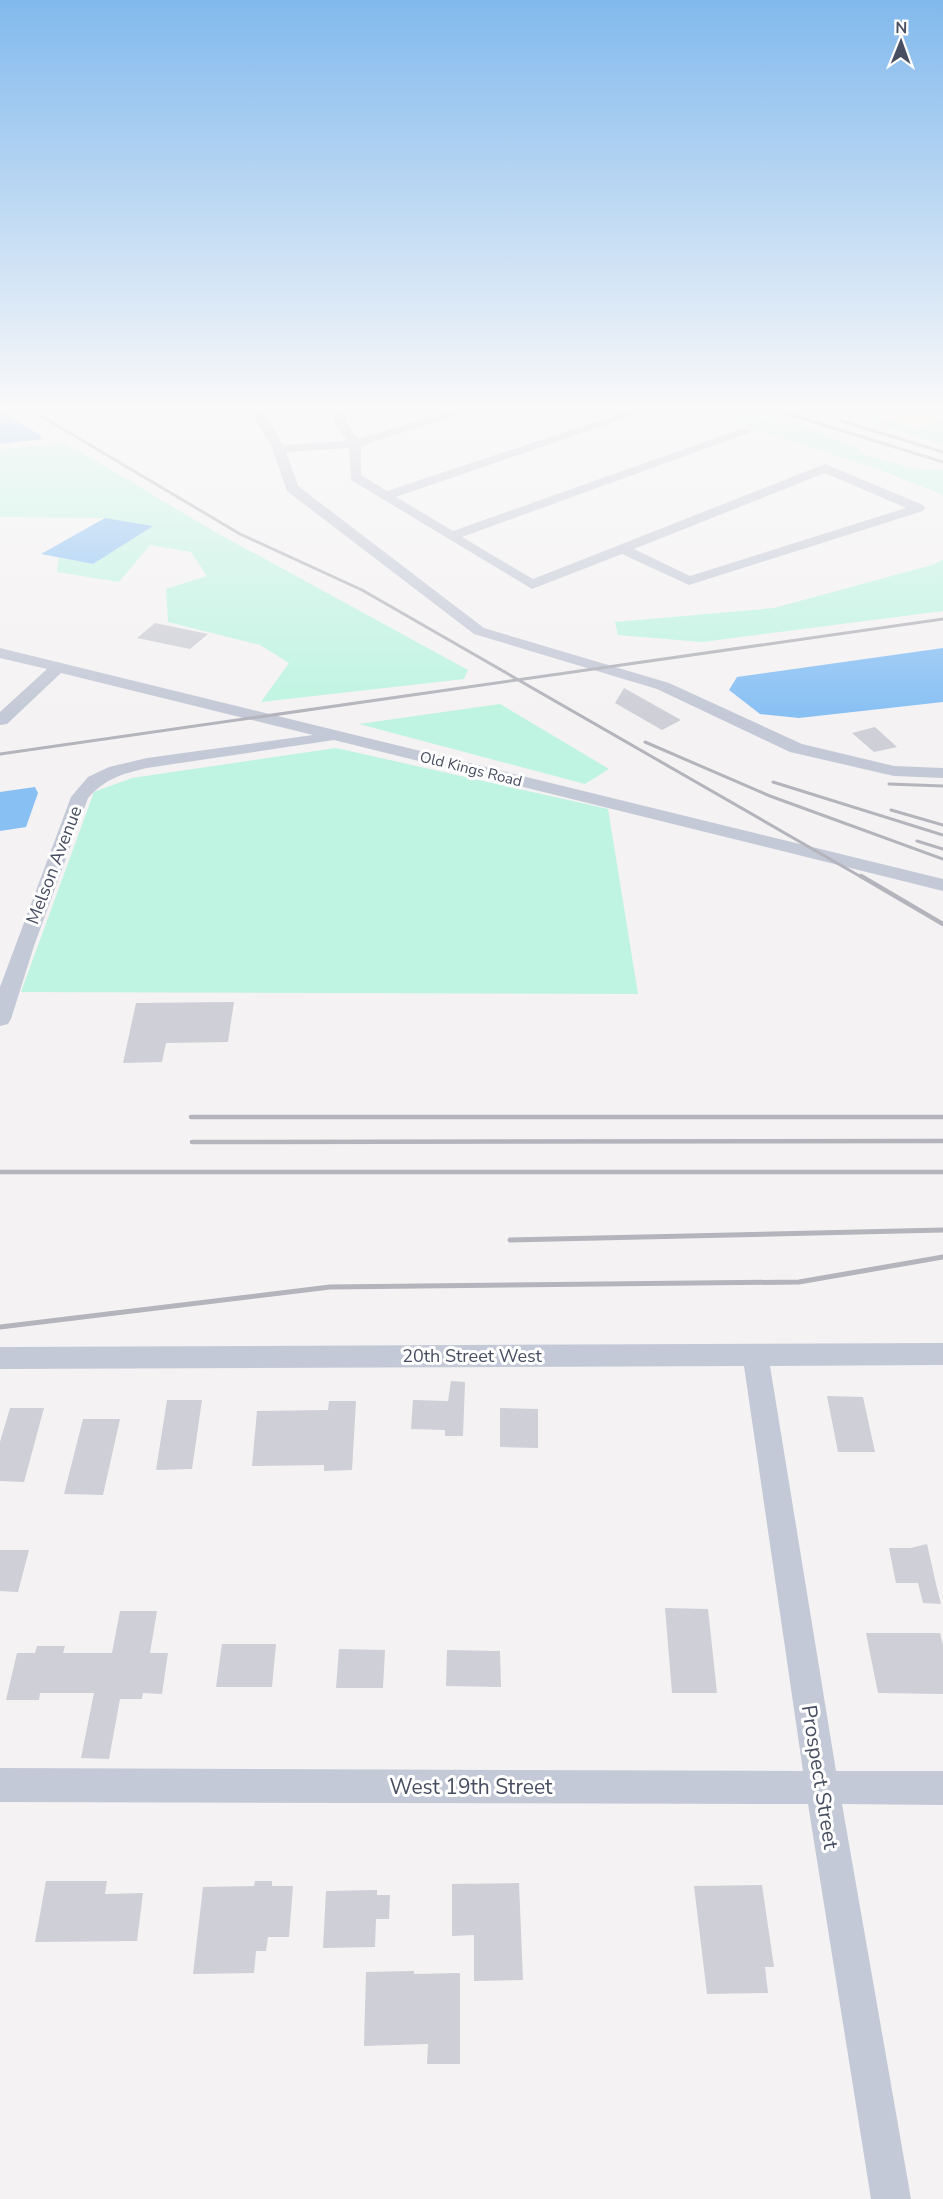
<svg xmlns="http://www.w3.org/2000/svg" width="943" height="2199" viewBox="0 0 943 2199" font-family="'Nunito Sans',sans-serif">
<rect width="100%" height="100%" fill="#f4f2f2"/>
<!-- commercial -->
<path fill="#fefdec" d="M850 407H943V416L918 428Z"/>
<!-- green -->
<path fill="#bef4e1" d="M685 407H741L791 421 856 447 866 455 911 468 943 470V495L878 469Z
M820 407H850L918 428 943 418V445Z
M66 443 210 529 468 670 464 679 261 702 289 663 260 645 168 622 166 589 207 576 191 552 150 545 119 582 57 572 59 558 93 564 152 526 105 518 0 517V449Z
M943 560V611L702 642 618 635 615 622 774 608 932 565Z
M500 704 609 769 585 784 359 724Z
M336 748 608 809 638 994 21 992 94 792 132 778Z"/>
<!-- water -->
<path fill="#88c0f4" d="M0 411 40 435 43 439 0 444Z
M105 518 153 526 93 564 41 554Z
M943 648V702L799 718 760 714 729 690 737 677Z
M35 787 38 793 26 827 0 831V792Z"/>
<!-- building -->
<path fill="#cecfd7" d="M155 623 208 634 190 649 137 638Z
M624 688 681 720 662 730 615 703Z
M875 727 897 747 874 752 852 733Z
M234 1002 228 1042 166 1043 162 1062 123 1063 136 1003Z
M451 1381 465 1382 463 1436H445V1430L411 1429 413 1400 448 1401Z
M827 1396 863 1397 875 1452H838Z
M167 1400H202L192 1469 156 1470Z
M329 1401H356L352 1470 324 1471V1465L252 1466 257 1411 328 1410Z
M10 1408H44L24 1482 0 1481V1442Z
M500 1408 538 1409V1448L500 1447Z
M83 1419H120L103 1495 64 1494Z
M927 1544 936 1584 941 1604 923 1603 918 1583H896L889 1548H911Z
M0 1550H29L18 1592 0 1591Z
M665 1608 708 1609 717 1693H672Z
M120 1611H157L150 1653H168L162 1694 143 1693 142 1699H120L109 1759 81 1758 94 1693H40L39 1700H6L17 1653H35L37 1646H65L63 1653H112Z
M866 1633H940L943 1645V1694L878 1693Z
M222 1644H276L272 1687H216Z
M339 1649 385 1650 383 1688H336Z
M447 1650 500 1651 501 1687 446 1686Z
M46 1881H107L105 1894 143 1893 137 1941 35 1942Z
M255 1881H272V1886H293L289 1937H268L266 1951H256L254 1973 193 1974 203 1887 254 1886Z
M519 1883 523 1980 474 1981V1935L452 1936V1884Z
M762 1885 774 1967H765L768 1993 707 1994 694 1886Z
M377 1890V1895H390L389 1919H376L375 1947 323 1948 326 1891Z
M414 1971V1974L460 1973V2064H427L428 2044 364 2046 366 1972Z"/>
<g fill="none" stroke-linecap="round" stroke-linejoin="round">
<!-- minor -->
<path fill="#c4c9d7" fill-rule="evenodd" d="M248 407H260L283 445 347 441 334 421V407H346V421L358 439 463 407H480L478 409 361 446V475L387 491 641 407H658L396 497 453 531 741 429H749L751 432 462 537 533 579 825 464 923 505 925 508 923 511 689 585 622 554 532 589 351 480 349 448 286 452 298 486 484 628 669 683 802 744 894 766 943 768V778L894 776 790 752 657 689 474 634 287 491 271 445ZM825 473 906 508 690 576 634 549Z
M876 407H905L892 413Z
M0 648 943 879V891L334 740 147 768C122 774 106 778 88 798L34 946 11 1019 8 1024 0 1026V987L71 797 88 777 109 767 147 758 313 735 61 673 7 724 0 725V712L47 669 0 658Z
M943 1343V1365L770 1366 836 1771H943V1805L842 1804 911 2199H871L808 1804 0 1802V1768L803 1771 744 1366 0 1369V1347Z"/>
<!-- rail-far2 -->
<path stroke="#b3b4bc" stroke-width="3" d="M26 407 240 534 362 590 863 878
M766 407 943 462
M841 421 943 452
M645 742 770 796 943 859
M0 754 943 619
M773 782 943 835
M889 784 943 786
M891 810 943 825
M917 841 943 849"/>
<!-- rail-far1 -->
<path stroke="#b3b4bc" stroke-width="4.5" d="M861 876 943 924
M191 1117H943
M192 1142 943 1141
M0 1172H943"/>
<!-- rail -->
<path stroke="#b3b4bc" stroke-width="5" d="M510 1240 943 1230
M0 1327 330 1287 799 1282 943 1257"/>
</g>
<!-- sky -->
<linearGradient id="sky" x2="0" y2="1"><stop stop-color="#81b9ed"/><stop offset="0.57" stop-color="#faf9f9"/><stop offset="1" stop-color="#faf9f9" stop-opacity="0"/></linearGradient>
<rect width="943" height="715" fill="url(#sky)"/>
<g text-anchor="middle" stroke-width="6" stroke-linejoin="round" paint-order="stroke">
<!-- far-street labels -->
<g font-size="15" fill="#474e61" stroke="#fff">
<text transform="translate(471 769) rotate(14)" y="5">Old Kings Road</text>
</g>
<!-- street labels -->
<g font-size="18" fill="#474e61" stroke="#fff">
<text transform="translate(54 865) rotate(-69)" y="6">Melson Avenue</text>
<text x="472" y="1362">20th Street West</text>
</g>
<!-- near-street labels -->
<g font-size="21" fill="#474e61" stroke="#fff">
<text transform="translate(820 1777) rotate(81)" y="7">Prospect Street</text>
<text x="471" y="1794">West 19th Street</text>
</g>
</g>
<!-- north arrow -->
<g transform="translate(901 42) rotate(1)" stroke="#ffffff" stroke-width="4.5" paint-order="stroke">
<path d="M0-4.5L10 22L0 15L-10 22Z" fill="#474e61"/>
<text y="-9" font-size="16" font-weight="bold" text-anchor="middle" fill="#474e61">N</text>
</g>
</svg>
